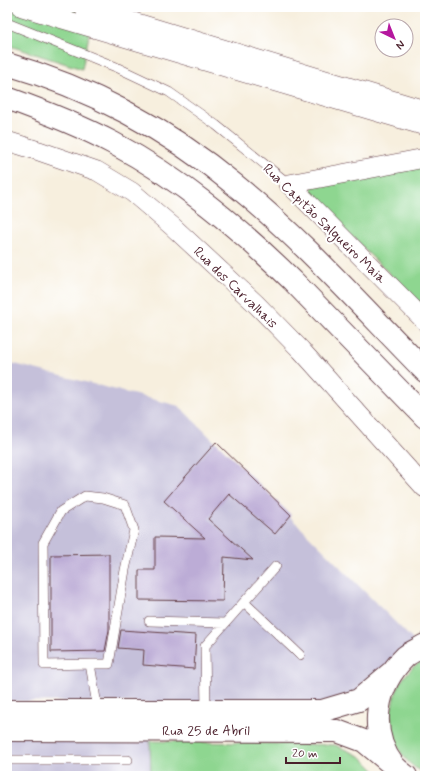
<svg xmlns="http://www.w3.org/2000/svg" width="432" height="783" viewBox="0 0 432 783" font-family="Mynerve,sans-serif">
<rect width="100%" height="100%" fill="#fff"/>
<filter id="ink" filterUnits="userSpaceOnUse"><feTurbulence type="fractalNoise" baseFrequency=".025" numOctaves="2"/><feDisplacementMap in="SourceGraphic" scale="8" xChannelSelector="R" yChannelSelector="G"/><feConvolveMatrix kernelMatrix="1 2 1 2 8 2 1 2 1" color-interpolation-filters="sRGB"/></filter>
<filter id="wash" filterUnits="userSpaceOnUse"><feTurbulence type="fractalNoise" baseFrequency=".012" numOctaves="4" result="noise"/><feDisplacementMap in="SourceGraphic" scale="16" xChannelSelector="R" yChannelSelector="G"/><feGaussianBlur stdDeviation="0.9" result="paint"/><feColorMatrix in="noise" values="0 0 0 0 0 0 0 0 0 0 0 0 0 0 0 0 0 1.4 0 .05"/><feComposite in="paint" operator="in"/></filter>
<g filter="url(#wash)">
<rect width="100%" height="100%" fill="#f7efde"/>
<!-- industrial -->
<path fill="#c5c0da" d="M7 362 179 406 414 641 357 693 319 705 7 701Z
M7 731 150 733 151 776H7Z"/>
<!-- green -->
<path fill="#8ed690" stroke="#6c7a5e" d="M7 7H88L92 21 82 69 7 45Z
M425 163V308L311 198 312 186Z
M425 659V774C390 756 382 715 401 682 406 673 415 664 425 659Z
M150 741 335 745 360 756 380 776H151Z"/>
<g id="blocks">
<!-- building -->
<path fill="#bcacd6" d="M216 442 291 515 275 534 229 494 208 519 253 560 224 557 223 601 139 600V570H155V537L205 538 164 501Z
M109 554V630L105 651 51 652V555Z
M121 630 196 635 194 669 143 665 144 650 118 648Z"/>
</g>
</g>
<g filter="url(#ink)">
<use href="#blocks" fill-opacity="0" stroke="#643e46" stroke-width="1"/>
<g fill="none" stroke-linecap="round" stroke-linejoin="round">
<defs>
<path id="lane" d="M7 23 116 67 169 92 216 125 289 184
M244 602 300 655
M149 621 225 623
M90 664H109L125 570 134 530 125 505 103 498 85 496 61 511 43 543 44 665 90 664 98 711
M206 711 205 646 276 566
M7 760H128"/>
<path id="street" d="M22 7 425 126
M84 7 425 110
M7 141 39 151 97 171 132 192 172 226 255 303 301 350 425 488
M289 184 425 321
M289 184 425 158"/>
<path id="primary" d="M7 711H322L359 700 391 673
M7 730 337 731 364 741 394 766
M406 776C402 773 397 769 394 766 367 731 376 685 406 656 411 652 419 649 425 645"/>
<path id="highway" d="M7 64C90 88 169 130 235 185 304 241 363 308 425 371
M7 98C43 111 79 125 113 143 181 179 239 228 293 281L425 417"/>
</defs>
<!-- lane casing -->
<use href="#lane" stroke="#643e46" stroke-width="10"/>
<!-- street casing -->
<use href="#street" stroke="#643e46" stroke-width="20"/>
<!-- primary casing -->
<use href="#primary" stroke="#643e46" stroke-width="24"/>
<!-- highway casing -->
<use href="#highway" stroke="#643e46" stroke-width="24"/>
<!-- lane -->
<use href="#lane" stroke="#fff" stroke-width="9"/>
<!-- street -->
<use href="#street" stroke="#fff" stroke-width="19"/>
<!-- primary -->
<use href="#primary" stroke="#fff" stroke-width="22"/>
<!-- highway -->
<use href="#highway" stroke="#fff" stroke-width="22"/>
</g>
</g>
<g text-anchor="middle" stroke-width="4" stroke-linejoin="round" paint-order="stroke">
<!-- street labels -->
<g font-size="14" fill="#4a1f2b" stroke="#fff">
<text transform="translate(325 223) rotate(44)" y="5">Rua Capitão Salgueiro Maia</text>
<text transform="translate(236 287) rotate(44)" y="5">Rua dos Carvalhais</text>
<text x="206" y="735">Rua 25 de Abril</text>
</g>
</g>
<!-- margin -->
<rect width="432" height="783" fill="none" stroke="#fff" stroke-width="24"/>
<!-- north arrow -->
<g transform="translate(394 38) rotate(137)"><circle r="19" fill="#ffffff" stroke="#b7a5aa"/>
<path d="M0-3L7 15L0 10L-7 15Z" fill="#b5179e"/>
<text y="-6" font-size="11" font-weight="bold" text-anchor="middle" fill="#4a1f2b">N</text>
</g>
<!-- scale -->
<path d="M286 757v6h54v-6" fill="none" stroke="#4a1f2b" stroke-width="2"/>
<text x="292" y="757" font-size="12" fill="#4a1f2b" stroke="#ffffff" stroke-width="3" paint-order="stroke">20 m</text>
</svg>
